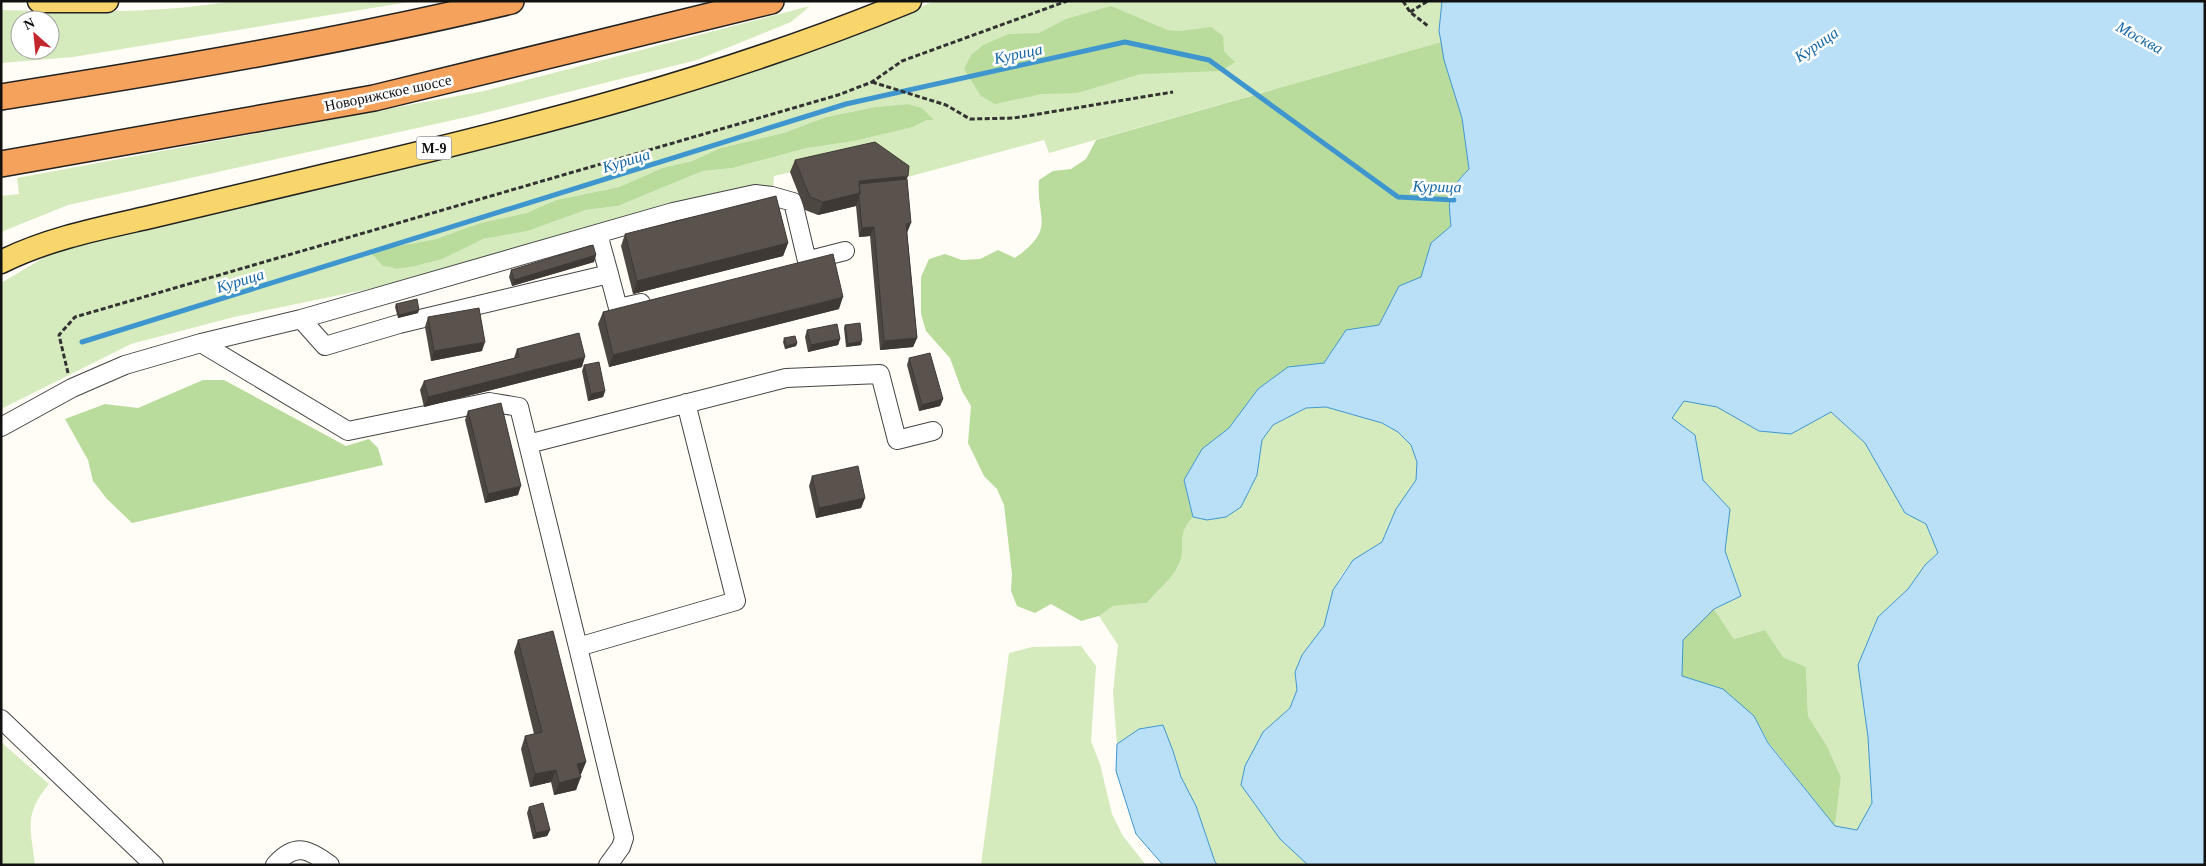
<svg xmlns="http://www.w3.org/2000/svg" width="2206" height="866" viewBox="0 0 2206 866" font-family="'Times New Roman',serif">
<rect width="100%" height="100%" fill="#fffdf5"/>
<!-- green -->
<path fill="#d5ebbd" fill-rule="evenodd" d="M234 1H415L73 57 1 63V10C78 12 157 14 234 1ZM20 20H50V50H20Z
M935 1H1442L1439 31 1441 42 1049 153 1044 140 904 178 870 154 774 176 773 188 436 275 234 317 131 344 1 409V283L50 254 89 243 712 82 834 43ZM907 104 934 120H927L913 127 822 144 733 168 703 171 618 206 586 210 528 231 483 239 411 267 397 269 383 266 387 248 436 239 480 223 526 213 556 200 619 187 662 168 692 161 720 148 783 133 826 117 875 107Z
M810 6 791 22 697 60 476 115 68 205 1 232V196L19 194 17 178 484 91Z
M1683 401 1717 407 1759 431 1791 434 1831 412 1865 443 1905 513 1926 524 1938 553 1925 565 1908 589 1878 617 1868 737 1872 803 1857 831 1835 826 1841 777 1827 746 1808 716 1806 667 1783 657 1765 630 1734 639 1714 609 1741 595 1725 551 1730 509 1703 480 1695 435 1672 418Z
M1326 407 1382 423 1398 432 1411 445 1417 462V480L1396 509 1382 542 1353 560 1342 574 1333 590 1324 627 1302 655 1295 672 1297 690 1290 708 1277 720 1305 863 1308 865H1218L1215 862 1196 806 1181 777 1173 751 1163 725 1139 729 1117 744 1113 692 1118 645 1099 616 1113 606 1147 603C1158 589 1172 580 1179 564 1187 547 1175 536 1193 517L1207 520 1226 517 1241 507 1257 475 1262 440 1273 425 1306 408Z
M1081 646 1096 666 1091 741 1100 764 1112 814 1123 836 1146 865H981L1009 653 1032 647Z
M1 742 49 784C23 815 31 829 35 865H1Z"/>
<!-- forest -->
<path fill="#b9dc9c" d="M1111 6 1167 30 1181 31 1211 27 1223 36 1224 51 1235 62 1221 71 1141 74 1077 93 1042 94 995 104 981 96 964 69 971 55 983 45 1009 34 1039 33 1066 19Z
M1441 42 1444 60 1462 118 1469 169C1448 190 1448 197 1451 226L1431 243 1421 277 1399 286 1379 325 1346 330 1324 363 1288 367 1258 389 1229 428 1202 449 1184 480 1193 517C1175 536 1187 547 1179 564 1172 580 1158 589 1147 603L1113 606 1099 616 1081 621 1051 604 1035 613 1017 606 1011 591 1012 574 1004 505 997 489 984 476 968 443 971 406 962 391 950 358 926 331 921 314V277L929 259 945 254 962 260 980 259 998 250 1015 258C1057 228 1036 220 1039 180L1053 171 1071 169 1086 159 1096 140Z
M907 104 922 108 934 120H927L913 127 853 141 807 148 733 168 703 171 618 206 586 210 528 231 483 239 442 259 411 267 397 269 383 266 372 254 387 248 436 239 480 223 526 213 556 200 619 187 662 168 692 161 720 148 783 133 826 117 875 107Z
M203 380H224L346 446 369 439 378 448 383 465 132 523 107 499 93 481 88 460 65 419 105 404 138 408Z
M1714 609 1734 639 1765 630 1783 657 1806 667 1808 716 1827 746 1841 777 1835 826 1768 742 1754 716 1682 676 1683 640Z"/>
<!-- water -->
<path fill="#b9e0f7" stroke="#3f96cf" fill-rule="evenodd" d="M1442 1H2205V865H1308L1280 839 1241 785 1245 766 1263 732 1290 708 1297 690 1295 672 1302 655 1324 626 1333 590 1353 560 1382 542 1396 509 1416 480 1417 462 1411 445 1398 432 1382 423 1326 407 1306 408 1273 425 1262 440 1257 475 1241 507 1226 517 1207 520 1193 517 1184 480 1202 449 1229 428 1258 389 1288 367 1324 363 1346 330 1379 325 1399 286 1421 277 1431 243 1451 226C1448 195 1447 192 1469 169L1462 118 1444 60 1441 42 1439 31ZM1684 401 1717 407 1759 431 1791 434 1831 412 1865 443 1905 513 1926 524 1938 553 1925 565 1908 589 1878 617 1858 665 1868 737 1872 803 1857 830 1835 826 1768 743 1754 716 1723 689 1682 676 1683 640 1714 609 1741 596 1725 551 1730 509 1703 480 1695 435 1672 418Z
M1163 725 1173 751 1181 777 1196 806 1215 862 1218 865H1163L1136 834 1116 771 1117 744 1139 729Z"/>
<g fill="none" stroke-linecap="round" stroke-linejoin="round">
<!-- stream -->
<path stroke="#3f96cf" stroke-width="5" d="M82 342 846 104 1125 42 1209 60 1398 197 1454 200"/>
<defs>
<path id="minor" d="M598 234 609 274
M810 260 845 251
M641 303 618 308 609 274 399 324 325 346 301 319 673 212 755 194 772 196 793 202 807 261
M201 343 301 319
M1 427 72 388 125 365 201 343 348 431 489 402 519 407 578 647
M528 444 786 378 880 374 897 440 933 431
M1 719 154 865
M275 865C295 842 309 849 330 865
M608 865 621 847 624 838 578 647 736 601 686 403"/>
<path id="major" d="M39 1H107
M1 262C47 239 97 229 146 218 208 203 270 189 331 174 527 128 724 78 910 1"/>
<path id="highway" d="M1 97C172 70 343 41 511 1
M1 164 374 98 771 1"/>
</defs>
<!-- minor casing -->
<use href="#minor" stroke="#444" stroke-width="20"/>
<!-- major casing -->
<use href="#major" stroke="#222" stroke-width="25"/>
<!-- highway casing -->
<use href="#highway" stroke="#222" stroke-width="28"/>
<!-- path -->
<path stroke="#333" stroke-width="3" stroke-dasharray="5 2.5" stroke-linecap="butt" d="M1403 1 1410 12 1428 26
M1410 12 1428 1
M872 82 946 105 970 119 1014 118 1173 92
M68 373 59 335 75 317 838 95 872 82 902 61 1067 1"/>
<!-- minor -->
<use href="#minor" stroke="#fff" stroke-width="18"/>
<!-- major -->
<use href="#major" stroke="#f9d66b" stroke-width="22"/>
<!-- highway -->
<use href="#highway" stroke="#f5a25d" stroke-width="25"/>
</g>
<!-- wall -->
<path fill="#4d4742" d="M795 160 907 179V232L917 338 913 347 880 350 870 236 859 237 856 206 818 215 805 210 790 172Z
M625 234 788 243 783 256 633 294 621 246Z
M596 255 594 262 512 286 509 277 511 270Z
M396 304 418 313 398 318 395 307Z
M839 309 609 367 598 324 603 312Z
M428 317 482 351 431 361 425 327Z
M845 325 861 345 846 347 844 328Z
M807 330 840 339 838 345 808 352 805 337Z
M784 338 797 343 796 346 785 349 783 342Z
M517 349 582 367 424 407 420 390 424 381 514 358Z
M909 358 943 399 940 406 919 411 907 365Z
M584 365 605 391 603 397 588 401 582 371Z
M468 411 518 495 485 503 465 420Z
M812 476 865 498 861 508 816 518 809 486Z
M518 640 586 762 581 774 580 775 576 790 554 795 551 782 530 787 521 749 525 736 534 734 514 652Z
M529 807 550 830 547 836 533 839 527 813Z"/>
<!-- shaded-wall -->
<path fill="#3f3936" d="M908 176 903 189 859 193V181Z
M860 193 856 206 818 215 823 202Z
M911 223 907 233 906 224Z
M874 227 870 236 859 237 862 228Z
M788 243 783 256 633 294 637 281Z
M596 255 594 262 512 286 514 280Z
M843 297 839 309 609 367 613 355Z
M419 310 418 313 398 318 399 315Z
M917 338 913 347 880 350 884 341Z
M840 339 838 345 808 352 811 345Z
M862 341 861 345 846 347 848 344Z
M485 342 482 351 431 361 434 351Z
M797 343 796 346 785 349 786 346Z
M585 357 582 367 424 407 428 397Z
M605 391 603 397 588 401 591 394Z
M943 399 940 406 919 411 922 405Z
M521 486 518 495 485 503 488 494Z
M865 498 861 508 816 518 819 508Z
M586 762 581 774 573 777 577 764Z
M556 770 551 782 530 787 535 774Z
M581 777 576 790 554 795 559 783Z
M550 830 547 836 533 839 536 833Z"/>
<!-- building -->
<path fill="#5a524d" stroke="#3f3936" d="M875 142 909 166 908 176 859 181 860 193 823 202 810 197 795 160Z
M907 179 911 223 906 224 917 338 884 341 874 227 862 228 859 196 860 193 859 184Z
M776 196 788 243 637 281 625 234Z
M593 245 596 255 514 280 511 270Z
M833 254 843 297 613 355 603 312Z
M417 299 419 310 399 315 396 304Z
M479 308 485 342 434 351 428 317Z
M860 323 862 341 848 344 845 325Z
M837 324 840 339 811 345 807 330Z
M579 333 585 357 428 397 424 381 519 357 517 349Z
M795 336 797 343 786 346 784 338Z
M930 353 943 399 922 405 909 358Z
M599 362 605 391 591 394 584 365Z
M501 403 521 486 488 494 468 411Z
M858 466 865 498 819 508 812 476Z
M553 631 586 762 577 764 581 777 559 783 556 770 535 774 525 736 542 732 518 640Z
M543 803 550 830 536 833 529 807Z"/>
<g text-anchor="middle" stroke-width="5" stroke-linejoin="round" paint-order="stroke">
<!-- shield labels -->
<rect fill="#fff" stroke="#585858" stroke-width="1" x="416.5" y="136.5" width="35" height="23" rx="4"/>
<g font-size="14" font-weight="bold" fill="#111">
<text x="434" y="153">М-9</text>
</g>
<!-- street labels -->
<g font-size="15" fill="#111" stroke="#fff">
<text transform="translate(388 93) rotate(-12)" y="5">Новорижское шоссе</text>
</g>
<!-- water labels -->
<g font-size="16" font-style="italic" fill="#1768a6" stroke="#fff">
<text transform="translate(2140 37) rotate(29)" y="6">Москва</text>
<text transform="translate(1816 44) rotate(-34)" y="6">Курица</text>
<text transform="translate(1018 53) rotate(-12)" y="6">Курица</text>
<text transform="translate(626 160) rotate(-17)" y="6">Курица</text>
<text transform="translate(1437 186) rotate(1)" y="6">Курица</text>
<text transform="translate(240 280) rotate(-17)" y="6">Курица</text>
</g>
</g>
<!-- border -->
<rect width="2206" height="866" fill="none" stroke="#111111" stroke-width="5"/>
<!-- north arrow -->
<g transform="translate(35 35) rotate(333)"><circle r="24" fill="#ffffff" stroke="#a0a0a0"/>
<path d="M0-4L9 19L0 12L-9 19Z" fill="#c4262e"/>
<text y="-8" font-size="14" font-weight="bold" text-anchor="middle" fill="#111111">N</text>
</g>
</svg>
